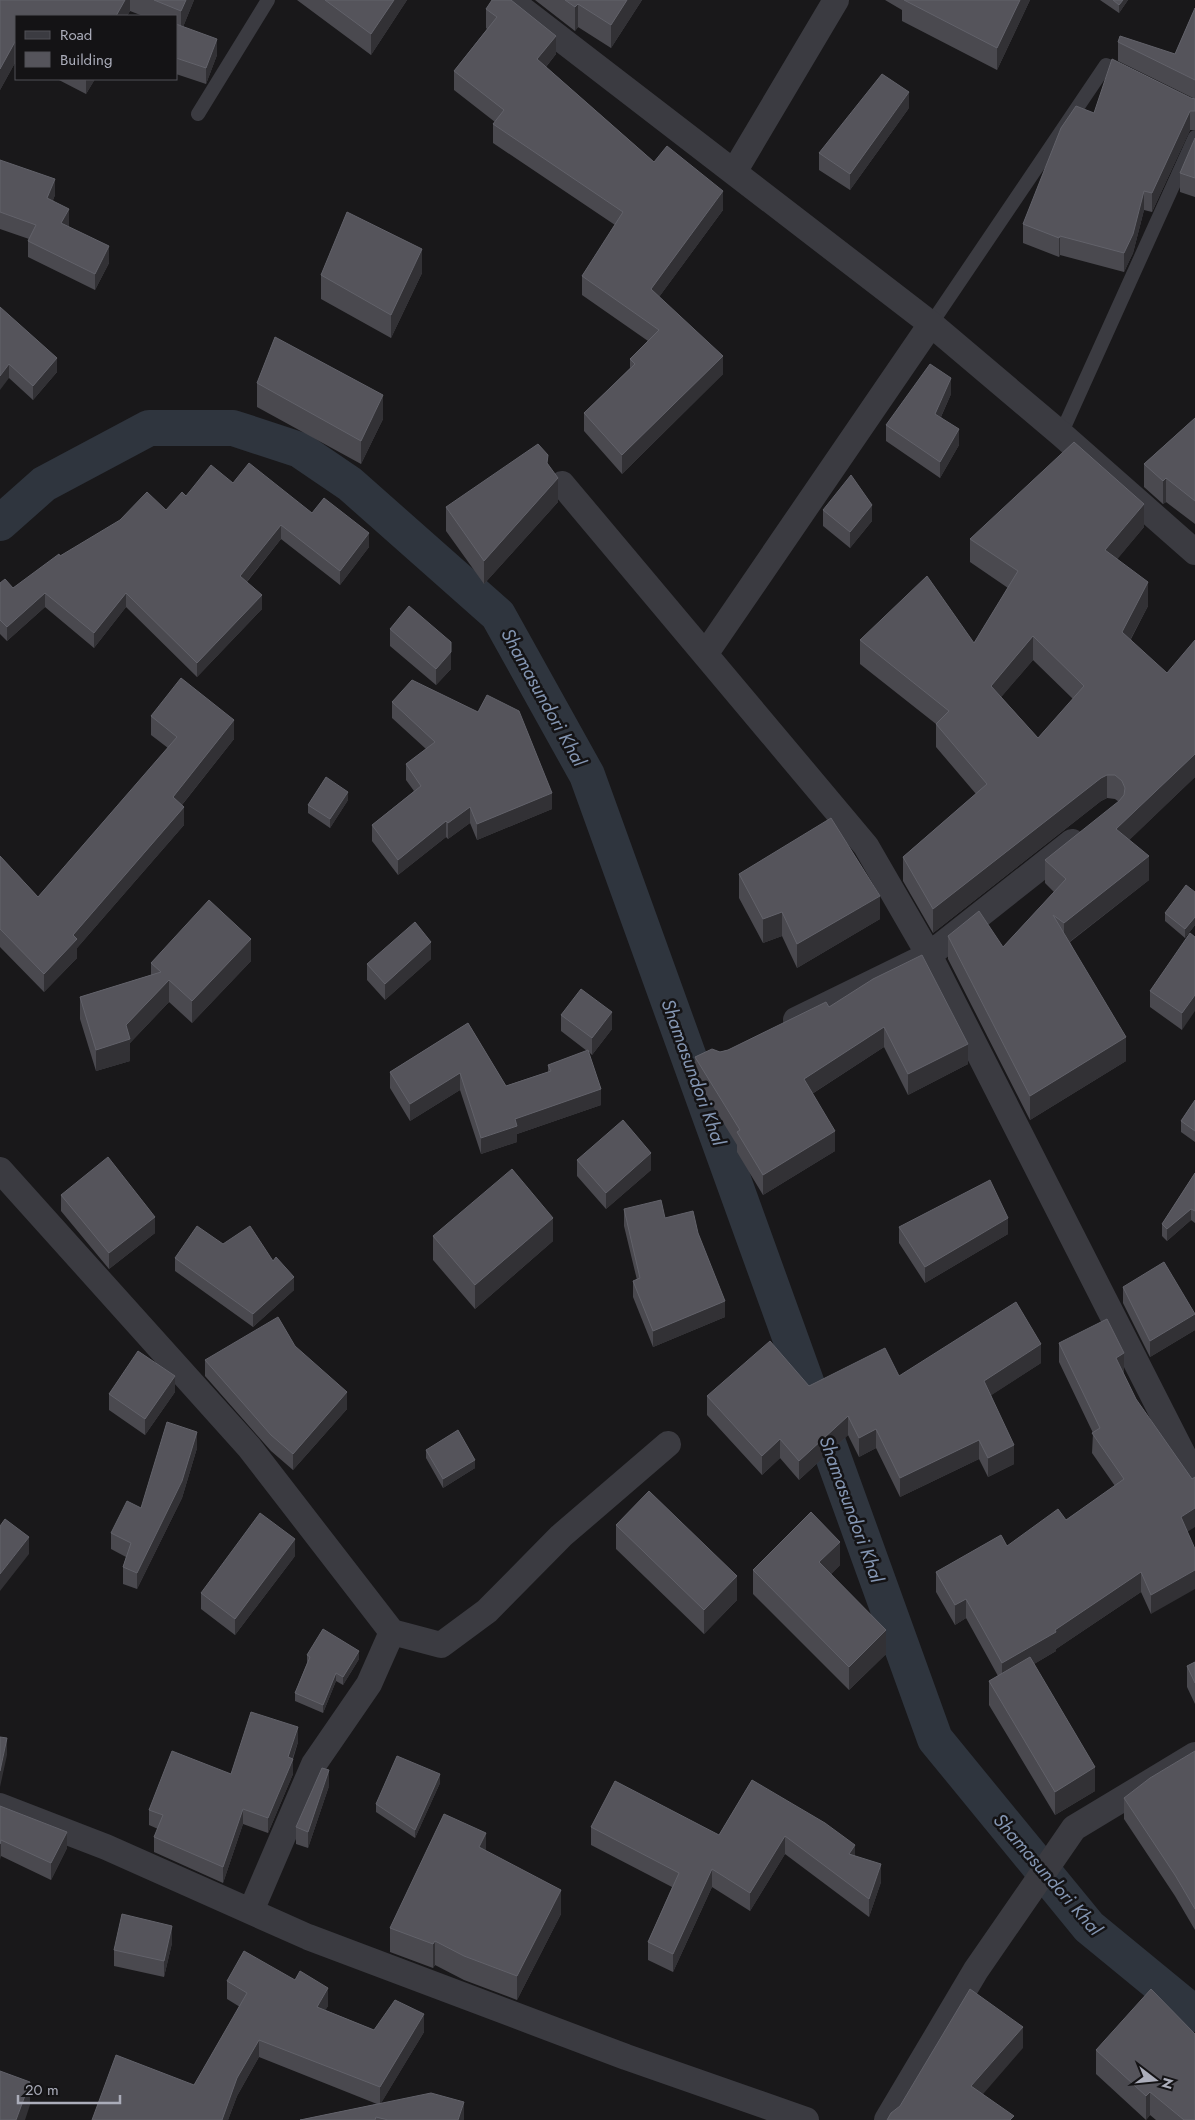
<svg xmlns="http://www.w3.org/2000/svg" width="1195" height="2120" viewBox="0 0 1195 2120" font-family="Jost,sans-serif">
<rect width="100%" height="100%" fill="#19181a"/>
<g fill="none" stroke-linecap="round" stroke-linejoin="round">
<!-- canal -->
<path stroke="#2f353e" stroke-width="36" d="M0 523 44 484 149 428H233L300 450 350 484 498 615 587 775 935 1739 1089 1927 1195 2014"/>
<!-- lane -->
<path stroke="#3b3b41" stroke-width="14" d="M198 114 268 0
M931 324 1106 65 1126 75
M1061 434 1195 137"/>
<!-- street -->
<path stroke="#3b3b41" stroke-width="26" d="M510 0 931 324 1061 434 1195 552
M734 172 836 0
M562 484 866 846 929 955 1195 1478
M706 653 931 324
M796 1020 929 955 1072 842
M0 1170 249 1447 392 1632 441 1645 487 1611 561 1536 668 1444
M0 1806 106 1847 308 1937 626 2057 806 2120
M251 1911 314 1764 369 1684 392 1632
M887 2120 976 1970 1074 1828 1195 1755"/>
</g>
<!-- wall -->
<path fill="#4a494f" fill-rule="evenodd" d="M0 0H194L183 27 217 55 206 84 176 74V16H143L130 11 127 16H16V61L0 90Z
M297 0H407L371 55Z
M535 0H642L611 48 578 27 575 31Z
M885 0H1030L997 70 902 21V10Z
M1100 0H1128L1119 13Z
M1195 8V130H1190L1152 212 1144 210 1133 253 1124 272 1060 255 1059 257 1023 243V224L1094 113 1193 98 1118 61V42L1175 54Z
M486 9 556 54 546 67 654 162 723 210 659 297 723 374 622 474 584 431V413L630 368V359L648 341 582 295V276L615 225 493 143V124L495 122 454 90V71L487 29 486 28Z
M57 79H95L86 94Z
M909 108 850 190 819 170V153Z
M1195 138V197L1180 192V173Z
M0 160 55 195 53 200 69 225 68 227 109 263 95 290 28 257V241L29 239 0 229Z
M422 273 391 338 321 299V275Z
M0 307 57 372 33 400 9 378Z
M257 383 383 419 361 464 257 407Z
M951 394 941 417 959 445 940 478 886 441V425Z
M1195 418V524L1166 502 1163 504 1144 487V464Z
M548 464 558 502 484 584 446 531V507Z
M233 483 312 513 369 547 340 585 281 539 247 582 262 609 197 677 126 607 94 648 45 607 7 641 0 634V583L13 588 60 556 166 510 186 496Z
M823 510 872 521 850 548 823 526Z
M1144 527 1117 559 1148 606 1131 639 1195 777 1129 840 1149 880 1070 942 1126 1061 1030 1120 948 959V936L1003 947 1054 892 1045 883V860L1119 802 1115 799 1107 798 1101 801 933 933 903 881V857L976 794 936 747V724L860 664V640L974 643 1008 588 970 562V539ZM1033 660 1073 699 1038 738 1001 697Z
M390 629 451 669 436 685 390 646Z
M392 702 552 809 477 840 470 823 448 839 446 837 398 875 372 841V825L414 791 406 780V764L426 749 392 718Z
M151 716 234 739 182 805 184 825 77 948V958L44 992 0 947V856L38 897 168 748 151 735Z
M348 800 330 828 308 813V805Z
M739 874 880 919 797 968 782 936 763 943 739 898Z
M1195 892V925L1185 938 1165 921V913Z
M1195 937 1182 1030 1150 1007V991Z
M431 959 385 1000 367 980V964Z
M251 961 192 1023 169 1002 130 1043V1061L96 1071 80 1019V997L151 975V963Z
M873 979 968 1064 908 1095 884 1047 812 1094 835 1151 763 1195 737 1152V1145L695 1077V1057L728 1050 829 1007Z
M561 1015 612 1029 592 1055 588 1051 601 1105 517 1134V1142L481 1154 460 1090 410 1121 390 1088V1072L468 1023 506 1086 548 1072V1065L587 1051 561 1031Z
M1195 1100V1142L1181 1132V1121Z
M577 1160 651 1170 606 1209 577 1176Z
M1195 1173V1223L1191 1220 1167 1241 1162 1236V1224Z
M61 1195 155 1233 109 1269 61 1211Z
M624 1209 665 1218 698 1233 725 1317 653 1347 633 1297V1281L637 1280 624 1226Z
M899 1227 1008 1234 925 1283 899 1243Z
M433 1236 553 1241 475 1309 433 1260Z
M223 1244 273 1261 294 1290 253 1327 175 1271V1258Z
M1123 1287 1195 1330 1150 1357 1123 1303Z
M1059 1343 1124 1372 1123 1373 1187 1532 1151 1614 1141 1592 1056 1649V1651L1034 1664 1095 1791 1055 1815 989 1705V1681L998 1676 966 1618 955 1625 936 1592V1572L1007 1546 1066 1520 1115 1486 1092 1453 1093 1433 1059 1362Z
M295 1346 347 1409 293 1470 271 1451 205 1376V1360Z
M1041 1363 991 1395 1014 1464 988 1477 979 1459 900 1497 876 1448 859 1457 848 1435 799 1480 780 1458 762 1475 707 1415V1396L899 1376Z
M175 1392 145 1435 109 1410V1394Z
M197 1448 182 1498 137 1589 123 1584V1567L126 1557 111 1549V1533L141 1508Z
M426 1450 475 1468 443 1488 426 1458Z
M616 1525 737 1600 704 1634 616 1549Z
M295 1556 235 1635 201 1609V1593Z
M840 1565 831 1574 886 1654 849 1690 753 1594V1570Z
M307 1655 359 1659 343 1685 336 1681 323 1713 295 1701V1693L307 1663Z
M1195 1662V1704L1187 1687V1666Z
M298 1742 293 1759V1774L268 1833 243 1824 223 1883 154 1852V1837L158 1829 149 1825V1810L231 1774Z
M1195 1751V1930L1175 1896 1124 1819V1798Z
M752 1780 855 1856 881 1882 869 1917 785 1854 750 1911 712 1887 673 1972 648 1960V1942L672 1887 591 1845V1827L719 1835Z
M440 1783 415 1838 376 1812V1804Z
M329 1786 308 1848 296 1844V1827Z
M0 1806 67 1848 51 1880 1 1856Z
M486 1851 561 1914 517 2000 464 1980 435 1965 433 1968 390 1952V1928Z
M172 1943 164 1977 114 1966V1950Z
M227 1981 328 2006 325 2010 374 2030 424 2032 381 2103 464 2119 463 2120H300L377 2104 259 2057 237 2096 228 2120H92L194 2085 240 2007 227 1999Z
M1096 2050 1195 2120H1156L1150 2115 1146 2120 1096 2074Z"/>
<!-- shaded-wall -->
<path fill="#323135" d="M125 0H130V11L127 16H116Z
M186 0H194L181 32V11Z
M394 0H407L371 55V34Z
M627 0H642L611 48V25Z
M1020 0H1030L997 70V48Z
M1123 0H1128L1119 13V5Z
M578 4V27L575 31V7Z
M556 36V54L537 78V59Z
M217 39V55L206 84V68Z
M16 40V61L0 90V69Z
M86 79H95L86 94Z
M909 92V108L850 190V174Z
M1190 111V130L1152 212V193Z
M55 179V195L47 214V198Z
M723 191V210L651 308V289Z
M1144 191V210L1133 253 1124 272V253Z
M69 209V225L61 240V223Z
M1060 236V255L1059 257V238Z
M109 246V263L95 290V274Z
M422 249V273L391 338V315Z
M723 356V374L622 474V455Z
M57 358V372L33 400V386Z
M9 364V378L0 390V376Z
M951 378V394L935 430V414Z
M383 395V419L361 464V441Z
M959 429V445L940 478V462Z
M558 478V502L484 584V561Z
M1166 478V502L1163 504V481Z
M1144 504V527L1105 574V550Z
M872 505V521L850 548V532Z
M281 525V539L240 590V576Z
M369 533V547L340 585V571Z
M1148 582V606L1122 655V632Z
M45 593V607L7 641V627Z
M126 593V607L94 648V633Z
M262 595V609L197 677V663Z
M1033 636V660L991 709V686Z
M451 652V669L436 685V669Z
M234 720V739L173 816V797Z
M1195 754V777L1116 853V829Z
M1107 775V798L1101 801 933 933V909L1101 778Z
M348 792V800L330 828V819Z
M552 793V809L477 840V824Z
M184 807V825L77 948V958L44 992V974L73 935Z
M470 807V823L448 839V823Z
M446 821V837L398 875V860Z
M1149 856V880L1064 946V923Z
M880 896V919L797 968V944Z
M782 912V936L763 943V919Z
M1195 917V925L1185 938V929Z
M251 939V961L192 1023V1001Z
M431 942V959L385 1000V984Z
M169 980V1002L130 1043V1061L96 1071V1050L126 1025Z
M1195 995V1011L1182 1030V1013Z
M612 1012V1029L592 1055V1038Z
M884 1027V1047L804 1099V1079Z
M1126 1037V1061L1030 1120V1096Z
M968 1044V1064L908 1095V1074Z
M460 1073V1090L410 1121V1104Z
M601 1089V1105L517 1134V1142L481 1154V1138L515 1119Z
M835 1131V1151L763 1195V1175Z
M651 1153V1170L606 1209V1193Z
M1191 1209V1220L1167 1241V1229Z
M155 1217V1233L109 1269V1253Z
M553 1218V1241L475 1309V1285Z
M1008 1218V1234L925 1283V1267Z
M294 1277V1290L253 1327V1314Z
M725 1301V1317L653 1347V1331Z
M1195 1314V1330L1150 1357V1341Z
M1041 1344V1363L984 1400V1381Z
M1124 1353V1372L1116 1377V1358Z
M175 1376V1392L145 1435V1419Z
M347 1392V1409L293 1470V1454Z
M848 1416V1435L799 1480V1461Z
M876 1429V1448L859 1457V1438Z
M197 1432V1448L182 1498 137 1589V1573Z
M780 1439V1458L762 1475V1456Z
M979 1440V1459L900 1497V1478Z
M1014 1445V1464L988 1477V1458Z
M475 1460V1468L443 1488V1479Z
M1195 1508V1527L1181 1536V1517Z
M29 1537V1554L0 1591V1574Z
M295 1539V1556L235 1635V1619Z
M840 1542V1565L819 1586V1562Z
M1195 1570V1589L1151 1614V1595Z
M1141 1572V1592L1056 1649V1651L1002 1683V1663L1055 1630Z
M737 1576V1600L704 1634V1610Z
M966 1599V1618L955 1625V1605Z
M886 1630V1654L849 1690V1667Z
M359 1651V1659L343 1685V1677Z
M336 1673V1681L323 1713V1705Z
M298 1727V1742L290 1765 293 1759V1774L268 1833V1818Z
M7 1738V1755L0 1787V1771Z
M1095 1767V1791L1055 1815V1792Z
M329 1770V1786L308 1848V1832Z
M440 1774V1783L415 1838V1830Z
M243 1809V1824L223 1883V1867Z
M67 1832V1848L51 1880V1863Z
M486 1833V1857L479 1847Z
M785 1836V1854L750 1911V1893Z
M1 1840V1856L0 1860V1844Z
M855 1845V1863L849 1854Z
M881 1864V1882L869 1917V1899Z
M712 1869V1887L673 1972V1954Z
M561 1890V1914L517 2000V1976Z
M172 1926V1943L164 1977V1961Z
M435 1941V1965L433 1968V1944Z
M328 1988V2006L317 2024V2007Z
M424 2014V2032L380 2105V2087Z
M1023 2027V2048L971 2108V2086Z
M259 2040V2057L237 2096 228 2120H222L237 2078Z
M30 2082V2105L25 2120H16Z
M1150 2092V2115L1146 2120V2096Z
M464 2102V2119L463 2120H458Z"/>
<!-- building -->
<path fill="#55545b" stroke="#62626a" fill-rule="evenodd" d="M0 0H125L116 16H16V40L0 69Z
M154 0H186L181 11Z
M325 0H394L371 34Z
M492 0H511L556 36 537 59 654 162 667 146 723 191 651 289 723 356 622 455 584 413 635 364 630 359 659 330 582 276 623 212 493 124 504 110 454 71 497 17 486 9Z
M565 0H627L611 25 578 4 575 7Z
M904 0H1020L997 48Z
M1113 0H1123L1119 5Z
M1195 8V80L1118 42 1120 36 1175 54Z
M176 24 217 39 206 68 176 58Z
M1112 59 1191 98 1195 99V111H1190L1152 193 1144 191 1133 234 1124 253 1060 236 1059 238 1023 224 1061 128 1076 106 1094 113Z
M882 74 909 92 850 174 819 153Z
M1195 138V178L1180 173Z
M0 160 55 179 47 198 69 209 61 223 109 246 95 274 28 241 36 225 0 212Z
M347 212 422 249 391 315 321 275Z
M0 307 57 358 33 386 9 364 0 376Z
M275 337 383 395 361 441 257 383Z
M930 364 951 378 935 414 959 429 940 462 886 425Z
M1195 418V501L1166 478 1163 481 1144 464Z
M1074 442 1144 504 1105 550 1148 582 1122 632 1167 673 1195 640V754L1116 829 1149 856 1064 923 1053 915 1126 1037 1030 1096 948 936 979 911 1003 947 1066 879 1045 860 1119 801 1124 795 1125 788 1122 781 1115 775H1107L1101 778 933 909 903 857 987 784 936 724 949 711 860 640 927 576 974 643 1018 571 970 539ZM1033 636 1084 686 1038 738 991 686Z
M538 444 548 455 547 463 558 478 484 561 446 507Z
M249 463 312 513 324 498 369 533 340 571 281 525 240 576 262 595 197 663 126 593 94 633 45 593 7 627 0 620V583L5 579 13 588 59 554 60 556 120 520 147 492 166 510 182 492 186 496 211 465 233 483Z
M851 475 872 505 850 532 823 510Z
M409 606 451 642V652L436 669 390 629Z
M181 678 234 720 173 797 184 807 73 935 77 939 44 974 0 929V856L38 897 177 737 151 716Z
M412 680 478 712 487 695 519 711 552 793 477 824 470 807 448 823 446 821 398 860 372 825 421 786 406 764 435 742 392 702Z
M326 777 348 792 330 819 308 805Z
M831 818 880 896 797 944 782 912 763 919 739 874Z
M1186 885 1195 892V917L1185 929 1165 913Z
M209 900 251 939 192 1001 169 980 126 1025 130 1039 96 1050 80 997 161 972 151 963Z
M415 922 431 942 385 984 367 964Z
M1190 933 1195 937V995L1182 1013 1150 991Z
M922 955 968 1044 908 1074 884 1027 804 1079 835 1131 763 1175 737 1132 740 1130 695 1057 712 1049 720 1052 728 1050 826 1002 829 1007 873 979Z
M581 989 612 1012 592 1038 561 1015Z
M468 1023 506 1086 551 1071 548 1065 588 1050 601 1089 515 1119 517 1126 481 1138 460 1073 410 1104 390 1072Z
M1195 1100V1131L1181 1121Z
M623 1120 651 1153 606 1193 577 1160Z
M108 1157 155 1217 109 1253 61 1195Z
M512 1169 553 1218 475 1285 433 1236Z
M1195 1173V1211L1191 1209 1167 1229 1162 1224Z
M990 1180 1008 1218 925 1267 899 1227Z
M661 1200 665 1218 693 1211 698 1233 725 1301 653 1331 633 1281 640 1278 624 1209Z
M197 1226 223 1244 250 1226 273 1261 276 1257 294 1277 253 1314 175 1258Z
M1164 1262 1195 1314 1150 1341 1123 1287Z
M1016 1302 1041 1344 984 1381 1014 1445 988 1458 979 1440 900 1478 876 1429 859 1438 848 1416 799 1461 780 1439 762 1456 707 1396 770 1341 809 1386 885 1348 899 1376Z
M278 1317 295 1346 347 1392 293 1454 271 1435 205 1360Z
M1107 1319 1124 1353 1116 1358 1136 1399 1192 1479 1195 1477V1508L1181 1517 1195 1549V1570L1151 1595 1141 1572 1055 1630 1056 1632 1002 1663 966 1599 955 1605 936 1572 1001 1535 1007 1546 1058 1509 1066 1520 1124 1479 1092 1433 1100 1428 1059 1343Z
M138 1351 175 1376 145 1419 109 1394Z
M167 1422 197 1432 182 1481 137 1573 123 1567 131 1543 111 1533 127 1501 141 1508Z
M458 1430 475 1460 443 1479 426 1450Z
M649 1491 737 1576 704 1610 616 1525Z
M811 1512 840 1542 819 1562 886 1630 849 1667 753 1570Z
M260 1513 295 1539 235 1619 201 1593Z
M5 1519 29 1537 0 1574V1526Z
M323 1629 359 1651 343 1677 336 1673 323 1705 295 1693 310 1657 307 1655Z
M1030 1657 1095 1767 1055 1792 989 1681Z
M1195 1662V1683L1187 1666Z
M251 1712 298 1727 288 1757 293 1759 268 1818 243 1809 223 1867 154 1837 163 1815 149 1810 172 1751 231 1774Z
M0 1737 7 1738 0 1771Z
M1195 1751V1909L1175 1875 1124 1798 1150 1778Z
M397 1756 440 1774 415 1830 376 1804Z
M322 1768 329 1770 308 1832 296 1827Z
M752 1780 825 1823 855 1845 849 1854 881 1864 869 1899 785 1836 750 1893 712 1869 673 1954 648 1942 679 1873 591 1827 615 1781 719 1835Z
M0 1806 67 1832 51 1863 1 1840 0 1844Z
M444 1814 486 1833 479 1847 561 1890 517 1976 464 1956 435 1941 433 1944 390 1928Z
M122 1914 172 1926 164 1961 114 1950Z
M244 1951 295 1980 300 1971 328 1988 317 2007 374 2030 395 2000 424 2014 380 2087 259 2040 237 2078 222 2120H92L116 2055 194 2085 247 1993 227 1981Z
M970 1989 1023 2027 971 2086 1014 2116 1010 2120H887L891 2113 900 2106Z
M1151 1989 1195 2034V2120H1184L1150 2092 1146 2096 1096 2050Z
M0 2071 30 2082 16 2120H0Z
M431 2093 464 2102 458 2120H388L376 2117 375 2120H300Z"/>
<g text-anchor="middle" stroke-width="5" stroke-linejoin="round" paint-order="stroke">
<!-- water labels -->
<g font-size="19" font-style="italic" fill="#8496b3" stroke="#141315">
<text transform="translate(544 697) rotate(61)" y="7">Shamasundori Khal</text>
<text transform="translate(694 1072) rotate(70)" y="7">Shamasundori Khal</text>
<text transform="translate(852 1509) rotate(70)" y="7">Shamasundori Khal</text>
<text transform="translate(1048 1874) rotate(49)" y="7">Shamasundori Khal</text>
</g>
</g>
<!-- legend -->
<rect x="15" y="15" width="162" height="65" fill="#141315" stroke="#505157"/>
<rect x="25" y="31" width="25" height="8" fill="#3b3b41" stroke="#505157"/>
<text x="60" y="40" font-size="15" fill="#abadba">Road</text>
<rect x="25" y="52" width="25" height="15" fill="#55545b" stroke="#505157"/>
<text x="60" y="65" font-size="15" fill="#abadba">Building</text>
<!-- north arrow -->
<g transform="translate(1155 2080) rotate(106)" stroke="#141315" stroke-width="4" paint-order="stroke">
<path d="M0-4L9 19L0 12L-9 19Z" fill="#abadba"/>
<text y="-8" font-size="14" font-weight="bold" text-anchor="middle" fill="#abadba">N</text>
</g>
<!-- scale -->
<path d="M18 2095v8h102v-8" fill="none" stroke="#abadba" stroke-width="2.5"/>
<text x="25" y="2095" font-size="15" fill="#abadba" stroke="#141315" stroke-width="4" paint-order="stroke">20 m</text>
</svg>
